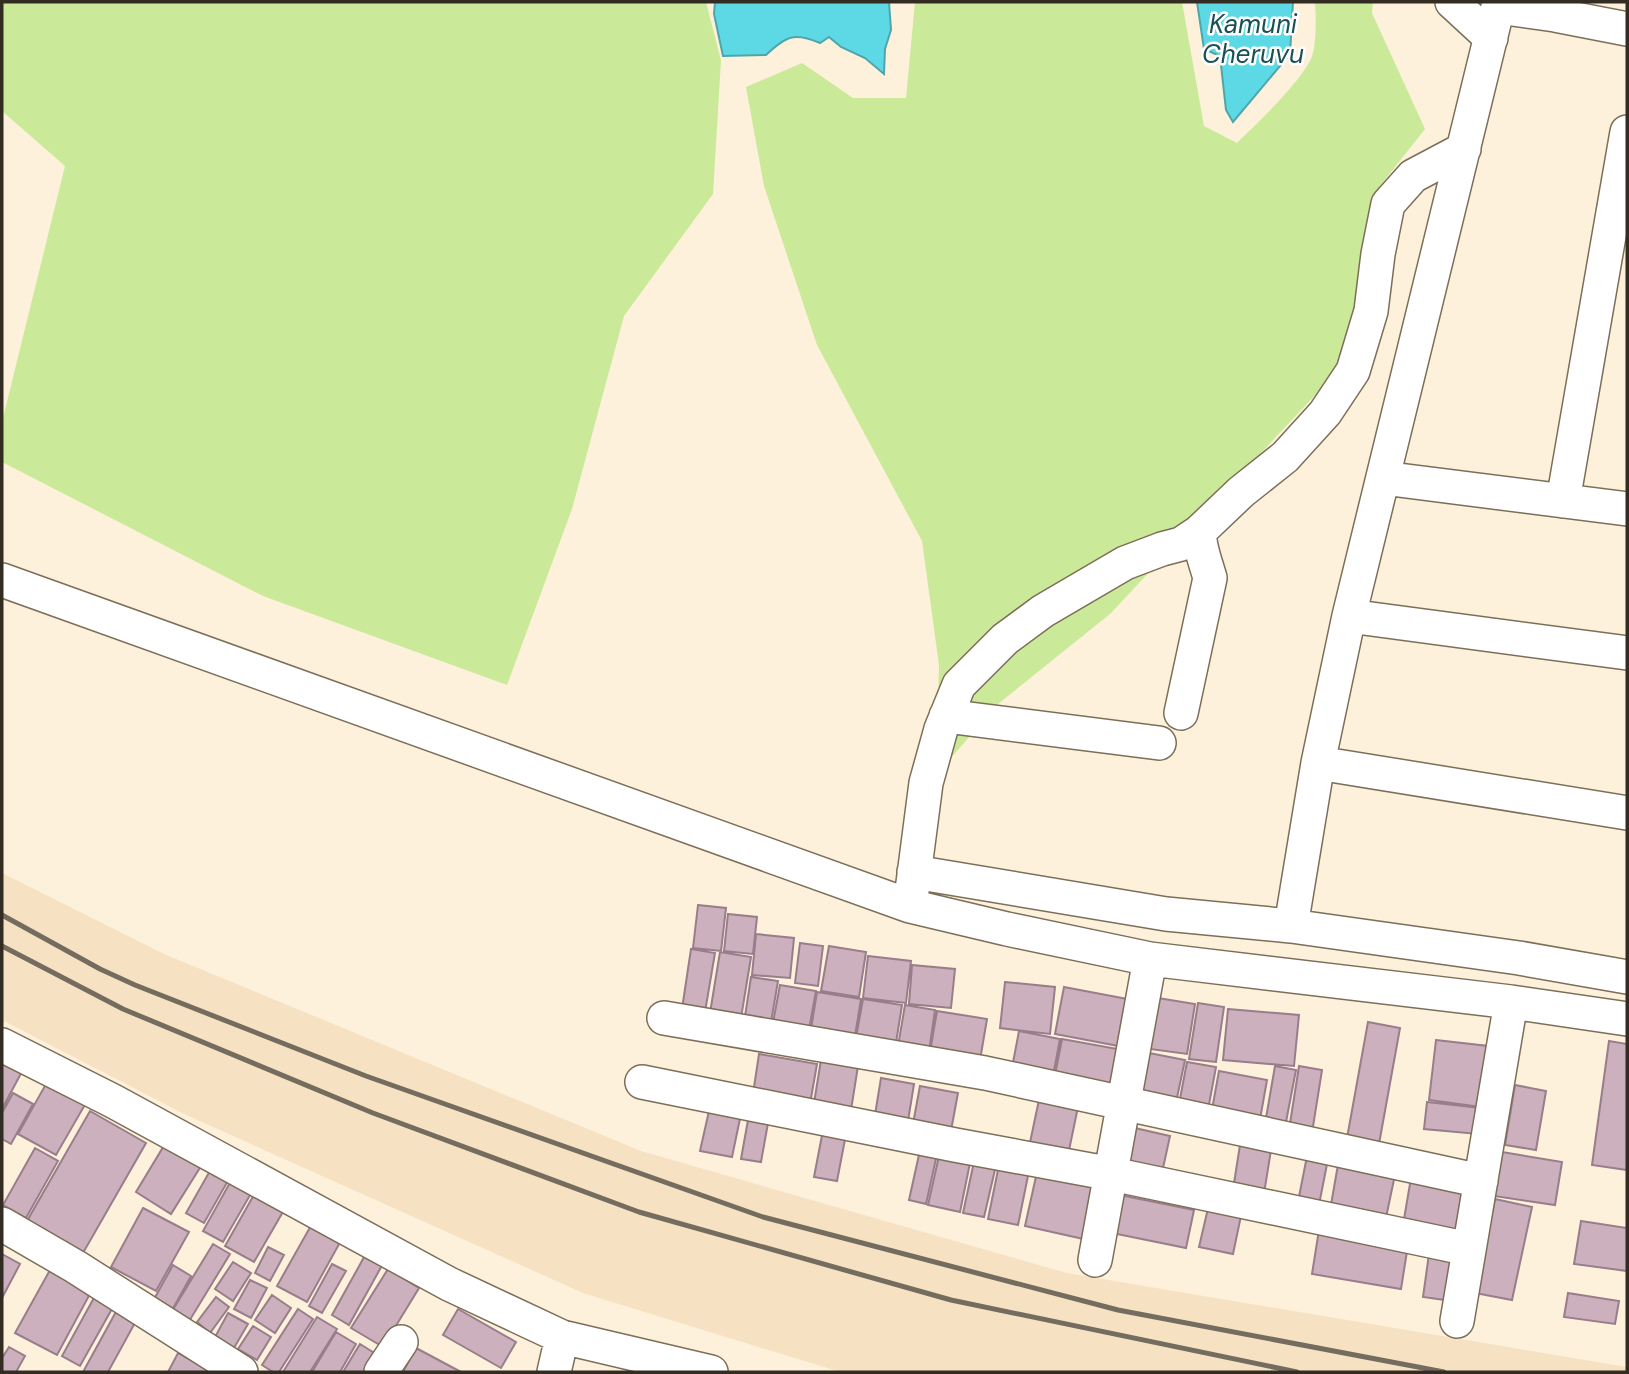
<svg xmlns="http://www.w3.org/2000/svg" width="1629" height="1374" viewBox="0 0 1629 1374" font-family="'DM Sans',sans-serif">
<rect width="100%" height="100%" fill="#fdf1dc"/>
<!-- built -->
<path fill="#f6e2c2" d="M2 873 164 954 641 1151 1067 1273 1627 1367V1372H840L583 1293 184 1114 2 1020Z"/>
<!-- green -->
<path fill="#caea99" d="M2 2H706L721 60 713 194 624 316 572 509 507 685 263 596 2 462V422L65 166 2 111Z
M915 2H1182L1204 126 1237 143C1259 121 1294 89 1310 61 1317 49 1316 16 1315 2H1373L1372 13 1425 129 1379 187 1350 358 1110 614 998 704 936 775 939 665 922 541 817 345 764 186 746 87 802 63 853 98H906Z"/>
<!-- water -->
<path fill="#5dd9e5" stroke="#50a5aa" stroke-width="2" d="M715 2H889L891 30 885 49 884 74 865 58 841 47 829 37 820 43C794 32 786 36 766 55L723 56 714 14Z
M1197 2H1293L1290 54 1233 122 1226 110 1220 56 1204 49Z"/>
<!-- building -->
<path fill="#ccb0bd" stroke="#987d8a" stroke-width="2" d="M698 905 726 908 721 951 693 948Z
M728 914 757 917 753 954 724 951Z
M756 934 794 938 790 978 752 975Z
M800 943 823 946 818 986 795 983Z
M829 946 866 952 859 997 821 991Z
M691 949 715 953 705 1012 682 1009Z
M720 952 751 957 741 1018 710 1013Z
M868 956 911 961 906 1003 863 998Z
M912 965 955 969 951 1008 909 1004Z
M751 977 778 981 770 1028 744 1023Z
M1005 982 1055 987 1050 1034 1000 1028Z
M780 985 816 991 808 1035 772 1028Z
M1064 987 1138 1001 1129 1048 1055 1034Z
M817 992 861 999 854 1042 810 1035Z
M1158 998 1195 1004 1187 1054 1150 1049Z
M863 999 902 1005 895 1049 855 1043Z
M1198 1003 1224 1007 1216 1062 1189 1059Z
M905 1005 935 1010 928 1058 897 1052Z
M1228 1009 1299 1015 1294 1066 1223 1060Z
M937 1011 987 1019 979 1066 929 1058Z
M1368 1022 1400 1028 1379 1144 1347 1138Z
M1019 1031 1060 1039 1052 1081 1011 1073Z
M1062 1039 1123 1050 1115 1092 1054 1080Z
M1436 1040 1488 1046 1481 1107 1429 1100Z
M1609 1041 1627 1044V1170L1592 1165Z
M1149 1053 1185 1060 1175 1107 1140 1100Z
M759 1054 817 1064 810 1104 753 1094Z
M2 1055 25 1066 2 1109Z
M821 1060 858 1066 851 1110 814 1103Z
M1187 1062 1216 1067 1207 1115 1178 1109Z
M1275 1066 1296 1070 1285 1127 1265 1124Z
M1299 1066 1322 1070 1312 1133 1289 1130Z
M1219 1071 1267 1080 1259 1125 1211 1115Z
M51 1075 90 1096 56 1155 18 1134Z
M881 1078 914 1084 907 1127 874 1121Z
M1515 1085 1546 1091 1536 1150 1505 1145Z
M920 1086 958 1093 950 1136 912 1129Z
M13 1093 33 1104 11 1144 2 1139V1113Z
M1040 1095 1079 1102 1067 1160 1028 1152Z
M711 1102 742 1109 732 1157 700 1151Z
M1427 1102 1481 1108 1478 1134 1424 1129Z
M750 1109 770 1112 761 1162 741 1159Z
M90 1111 146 1143 79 1260 23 1228Z
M824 1125 847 1129 837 1181 814 1177Z
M1135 1128 1170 1136 1160 1182 1125 1174Z
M922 1141 939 1145 926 1204 909 1200Z
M165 1144 201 1166 171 1214 136 1192Z
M1240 1145 1271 1150 1263 1200 1232 1196Z
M941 1147 972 1153 960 1212 928 1205Z
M35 1148 58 1161 26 1218 3 1205Z
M1502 1152 1562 1162 1555 1205 1494 1196Z
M1307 1156 1328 1159 1317 1215 1296 1212Z
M975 1157 997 1161 984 1217 963 1213Z
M1339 1159 1396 1170 1384 1227 1329 1216Z
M1039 1163 1102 1177 1088 1240 1025 1226Z
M999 1165 1029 1171 1018 1225 988 1219Z
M211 1169 229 1179 204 1223 186 1213Z
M1412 1172 1467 1181 1457 1240 1402 1231Z
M232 1179 253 1190 223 1242 203 1231Z
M255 1193 284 1210 254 1262 225 1246Z
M1120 1195 1194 1210 1186 1248 1112 1233Z
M1495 1199 1532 1207 1512 1300 1475 1293Z
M1209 1204 1242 1211 1233 1254 1199 1247Z
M143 1208 189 1232 156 1291 111 1267Z
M1581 1221 1627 1228V1271L1574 1264Z
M313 1222 343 1237 307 1302 277 1286Z
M1319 1230 1408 1245 1401 1289 1312 1274Z
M213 1244 230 1254 188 1323 171 1313Z
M268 1247 284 1255 270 1281 255 1273Z
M368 1250 385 1260 349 1325 332 1315Z
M2 1254 20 1264 2 1298Z
M1429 1254 1451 1256 1445 1300 1423 1297Z
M233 1262 251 1273 233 1301 215 1289Z
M332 1264 346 1271 322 1313 309 1306Z
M173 1265 191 1276 171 1312 153 1301Z
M388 1269 419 1288 383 1347 351 1328Z
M50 1270 91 1292 57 1355 15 1333Z
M250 1280 267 1288 251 1318 234 1309Z
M1568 1293 1619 1301 1615 1324 1564 1317Z
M272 1295 291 1308 275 1333 255 1320Z
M95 1296 113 1307 80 1366 62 1356Z
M216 1297 229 1307 210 1333 197 1322Z
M298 1309 313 1319 279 1372H273L262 1365Z
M458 1309 516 1342 501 1368 443 1335Z
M117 1310 136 1321 108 1372H83Z
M228 1313 248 1324 234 1348 215 1337Z
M317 1317 337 1329 310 1372H283Z
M253 1326 271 1337 257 1360 238 1349Z
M336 1332 356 1344 340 1372H312Z
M360 1344 384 1359 376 1372H343Z
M9 1347 25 1356 16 1372H2V1358Z
M416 1348 461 1372H403Z
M178 1353 212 1372H168Z"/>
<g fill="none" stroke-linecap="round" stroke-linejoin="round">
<defs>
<path id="minor" d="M1452 2 1491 38
M1557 2 1555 15 1627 29
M1383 478 1627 509
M1563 501 1627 132
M2 580 910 906 1007 929 1150 959 1511 1002 1627 1019
M1349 616 1627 653
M1181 713 1210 578C1205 560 1200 550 1199 532
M946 716 1159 743
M1318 763 1627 813
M914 872 1166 914 1291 926 1519 958 1627 977
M910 906 926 783 941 729 959 685 1005 639 1043 611 1125 563 1162 549 1181 544 1199 532 1241 492 1285 457 1325 413 1353 371 1371 311 1378 254 1388 204 1413 176 1464 149
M1291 926 1318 763 1349 616 1498 7 1555 15
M664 1018 985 1073 1481 1181
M2 1045 113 1101 449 1284 562 1337
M642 1082 955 1145 1112 1174 1469 1249
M2 1224 76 1267 241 1372
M1095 1260 1150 959
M1457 1321 1511 1002
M381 1372 401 1342
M554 1372 562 1337 711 1372"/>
</defs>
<!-- minor casing -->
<use href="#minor" stroke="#7c6e58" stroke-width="36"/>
<!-- minor -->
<use href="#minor" stroke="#fff" stroke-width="33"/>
<!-- rail -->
<path stroke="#746c5e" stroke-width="5" d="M2 915 100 969 135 985 366 1076 763 1217 1118 1310 1444 1372
M2 946 123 1009 373 1113 639 1212 951 1300 1297 1372"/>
</g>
<g text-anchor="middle" stroke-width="5" stroke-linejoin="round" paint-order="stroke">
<!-- water labels -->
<g font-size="26" font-style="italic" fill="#1a5055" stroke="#fff">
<text x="1253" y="33">Kamuni<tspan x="1253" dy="30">Cheruvu</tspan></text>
</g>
</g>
<!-- border -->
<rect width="1629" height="1374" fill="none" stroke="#322c22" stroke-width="7"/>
</svg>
